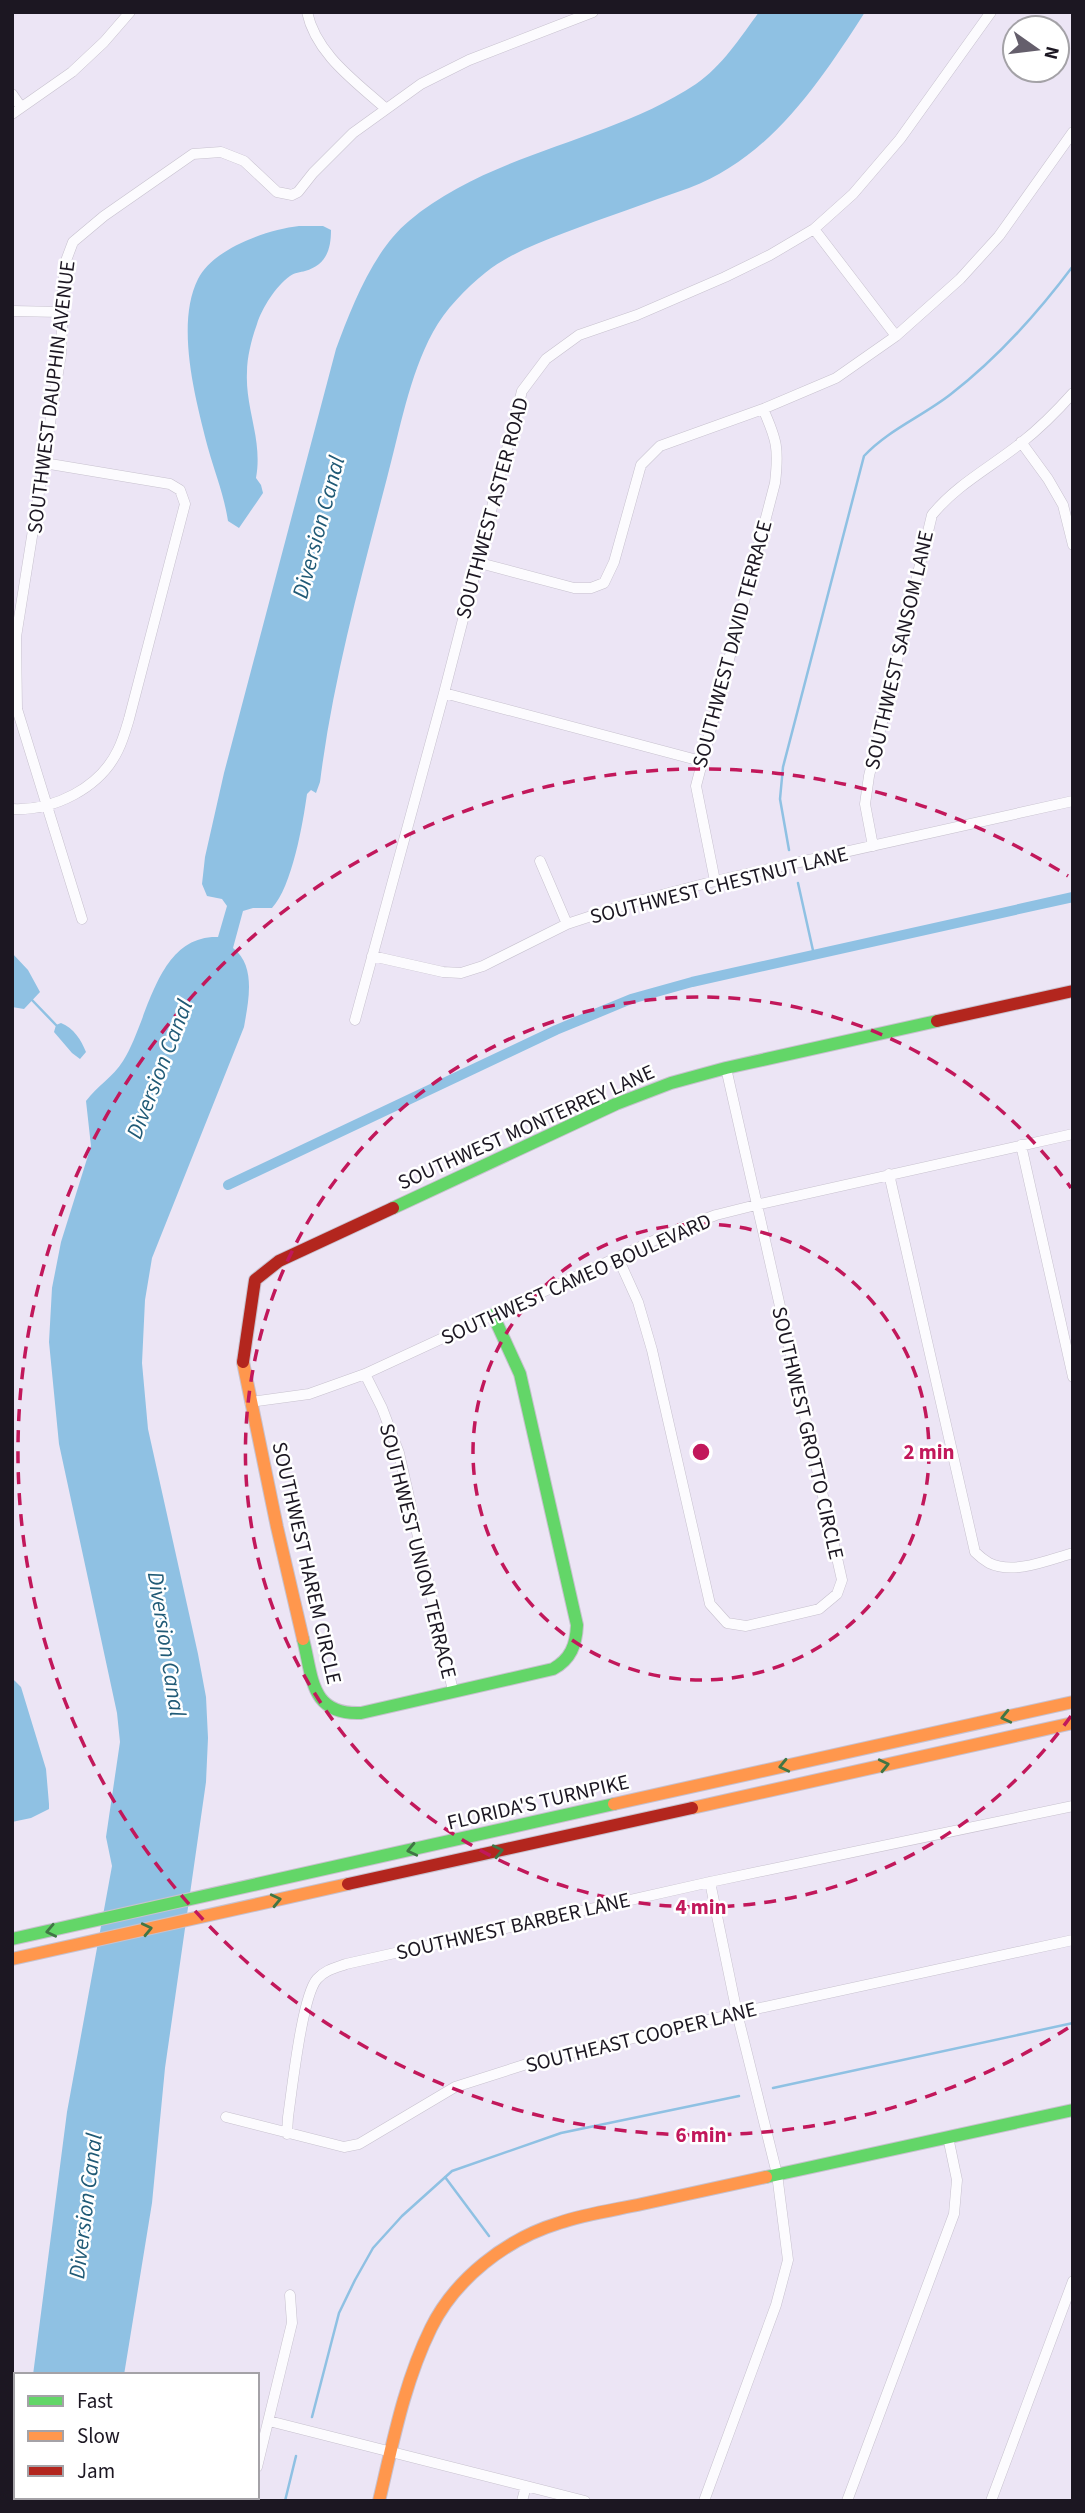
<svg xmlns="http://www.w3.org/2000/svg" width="1085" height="2513" viewBox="0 0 1085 2513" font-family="'Source Sans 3',sans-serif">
<rect width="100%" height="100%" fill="#ece5f5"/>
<!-- water -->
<path fill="#8fc1e3" d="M759 12H865C820 82 770 158 689 188 647 203 606 217 564 233 536 244 509 254 485 273 466 288 445 310 433 332 409 376 400 430 387 478 361 578 333 679 320 782L316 793 311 790 307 794C303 823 292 887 272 908H253L243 911 233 948C257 966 248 1003 244 1027L152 1258 145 1300 142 1363 148 1429 198 1654 206 1697 208 1738 206 1782 165 2068 152 2203 124 2375H33L67 2112 112 1866 106 1837 120 1742 117 1713 59 1444 49 1342 52 1288 61 1242 91 1146 86 1101C97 1086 113 1077 123 1061 149 1020 156 935 218 937L227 906 222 899 207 896 202 884 205 857 224 773 336 349C352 306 373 251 409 221 491 152 609 142 696 84 722 66 740 38 759 12Z
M299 226H323L331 230C331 250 326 265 305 271 301 272 294 273 290 276 276 286 262 308 257 324 252 338 247 357 247 372 245 409 263 440 256 478L261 485 263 493 239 528 228 521C224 495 215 473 208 448 196 401 175 325 198 279 214 248 266 230 299 226Z
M12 953 28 970 40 992 24 1009 12 1007Z
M61 1023C74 1028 81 1040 86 1052L80 1059 72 1053 54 1032 56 1025Z
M12 1678 21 1687 46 1769 49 1804V1809L31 1818 12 1822Z
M24 2497H115V2501H24Z"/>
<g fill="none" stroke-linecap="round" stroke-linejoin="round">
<!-- stream -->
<path stroke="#8fc1e3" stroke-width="2.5" d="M789 850 780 799 783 767 864 456C888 430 923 416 951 394 999 357 1037 314 1073 266
M798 883 814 955
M32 1000 56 1025
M773 2088 1073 2023
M445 2177 489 2236
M312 2417 339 2313 355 2280 373 2248 402 2216 452 2171 561 2133 739 2096
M285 2501 296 2456"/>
<!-- canal -->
<path stroke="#8fc1e3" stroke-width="10" d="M228 1185 556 1030 631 999 692 982 1073 897"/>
<defs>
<path id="street" d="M307 12C316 54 355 81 385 108
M12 94 21 107
M12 114 72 72 104 42 130 12
M814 229 896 336
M12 311 61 312
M1021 442 1048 479 1063 505 1073 545
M476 562 574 588H591L604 583 614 562 641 465 660 446 763 409 836 378 896 336 960 279 999 236 1073 132
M444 693 701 761
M12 809C54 811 100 788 118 750 123 740 126 729 129 719L185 504 180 490 170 484 44 463
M873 846 865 804 869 776 932 515C956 485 991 467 1021 443 1040 428 1057 411 1073 393
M540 861 567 924
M715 881 696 786 775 483C779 449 777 440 763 409
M82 919 17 709 16 637 61 354 64 266 73 242 104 216 193 154 221 152 244 161 277 192 292 195 298 192 313 173 353 133 421 84 469 60 593 12
M372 956 443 972 461 973 483 966 567 924 631 903 715 881 1073 801
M355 1020 444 693 522 391 546 359 579 335 637 315 725 277 770 255 814 229 853 194 900 139 991 12
M1021 1145 1073 1377
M889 1174 975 1552C979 1556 984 1560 989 1563 1014 1575 1048 1560 1073 1553
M618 1258 638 1302 652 1350 710 1604 727 1623 746 1626 819 1609 837 1594 842 1580 726 1068
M365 1374 382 1408 399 1453 453 1691
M250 1402 309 1394 365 1374 681 1228 716 1215 756 1205 1073 1134
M226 2117 344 2147 359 2144 455 2087 530 2063 737 2013 1073 1940
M287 2134 288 2117C292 2090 302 1996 317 1979 325 1970 335 1968 346 1964L710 1882 1073 1806
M269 2421 585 2501
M257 2467 292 2323 290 2295
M249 2501 250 2497
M522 2501 526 2486
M704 2501 776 2305 788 2260 777 2174 737 2013 710 1882
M847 2501 954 2214 957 2180 948 2137
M991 2501 1073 2281"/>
<path id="fast" d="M393 1208 616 1104 671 1083 726 1068 937 1021
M303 1639C313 1678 310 1715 361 1713L553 1669C571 1659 576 1645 577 1625L520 1374 493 1315
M12 1939 614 1804
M766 2177 1073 2110"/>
<path id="slow" d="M243 1362 277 1527 303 1639
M614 1804 1073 1702
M692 1808 1073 1723
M12 1959 348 1884
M379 2501C393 2442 404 2383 431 2328 455 2279 506 2239 559 2223 585 2214 614 2210 642 2204 683 2195 725 2186 766 2177"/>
<path id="jam" d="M937 1021 1073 991
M243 1362 255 1280 279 1261 393 1208
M348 1884 692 1808"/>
</defs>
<!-- street casing -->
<use href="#street" stroke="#c7c1ce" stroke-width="11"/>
<!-- fast casing -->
<use href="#fast" stroke="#c7c1ce" stroke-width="14"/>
<!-- slow casing -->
<use href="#slow" stroke="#c7c1ce" stroke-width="14"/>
<!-- jam casing -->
<use href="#jam" stroke="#c7c1ce" stroke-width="14"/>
<!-- street -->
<use href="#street" stroke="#fcfbfe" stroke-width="10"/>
<!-- fast -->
<use href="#fast" stroke="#63d668" stroke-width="12"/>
<!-- slow -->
<use href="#slow" stroke="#ff974d" stroke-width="12"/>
<!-- jam -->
<use href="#jam" stroke="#b3261e" stroke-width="12"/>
</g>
<!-- one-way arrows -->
<defs><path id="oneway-chevron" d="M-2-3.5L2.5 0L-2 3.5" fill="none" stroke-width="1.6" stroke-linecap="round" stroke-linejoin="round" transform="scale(1.75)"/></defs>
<g stroke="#407645">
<use href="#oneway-chevron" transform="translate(1006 1717) rotate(167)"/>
<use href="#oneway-chevron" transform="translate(884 1765) rotate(-13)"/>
<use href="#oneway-chevron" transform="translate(784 1766) rotate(167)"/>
<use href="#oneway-chevron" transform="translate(412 1850) rotate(167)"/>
<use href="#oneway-chevron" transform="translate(498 1851) rotate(-13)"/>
<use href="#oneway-chevron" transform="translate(276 1900) rotate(-13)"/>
<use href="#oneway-chevron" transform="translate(147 1929) rotate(-13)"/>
<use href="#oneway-chevron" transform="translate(51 1931) rotate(168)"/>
</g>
<!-- distance rings -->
<g fill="none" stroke="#c2185b" stroke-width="3.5" stroke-dasharray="12 9">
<circle cx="701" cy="1452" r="228"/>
<path d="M1071 1716A455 455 0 1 1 1071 1188"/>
<path d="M1068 2028A683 683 0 1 1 1068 876"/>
</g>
<g text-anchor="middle" stroke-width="5" stroke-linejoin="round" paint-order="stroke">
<!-- street labels -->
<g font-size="21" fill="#1c1722" stroke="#fff">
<text transform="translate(51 397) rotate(-83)" y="7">SOUTHWEST DAUPHIN AVENUE</text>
<text transform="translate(492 508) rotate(-75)" y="7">SOUTHWEST ASTER ROAD</text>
<text transform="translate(732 644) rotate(-75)" y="7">SOUTHWEST DAVID TERRACE</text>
<text transform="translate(899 650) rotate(-77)" y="7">SOUTHWEST SANSOM LANE</text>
<text transform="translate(719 885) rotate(-14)" y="7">SOUTHWEST CHESTNUT LANE</text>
<text transform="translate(526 1127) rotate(-24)" y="7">SOUTHWEST MONTERREY LANE</text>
<text transform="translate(576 1279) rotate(-24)" y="7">SOUTHWEST CAMEO BOULEVARD</text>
<text transform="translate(808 1433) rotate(77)" y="7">SOUTHWEST GROTTO CIRCLE</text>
<text transform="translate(418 1551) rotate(76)" y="7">SOUTHWEST UNION TERRACE</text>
<text transform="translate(307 1563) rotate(77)" y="7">SOUTHWEST HAREM CIRCLE</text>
<text transform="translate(538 1802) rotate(-13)" y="7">FLORIDA'S TURNPIKE</text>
<text transform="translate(513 1926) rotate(-13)" y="7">SOUTHWEST BARBER LANE</text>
<text transform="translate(641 2037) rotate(-14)" y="7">SOUTHEAST COOPER LANE</text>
</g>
<!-- water labels -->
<g font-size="23" font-style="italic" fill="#205a76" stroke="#fff">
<text transform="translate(318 527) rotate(-75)" y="8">Diversion Canal</text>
<text transform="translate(159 1069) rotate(-69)" y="8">Diversion Canal</text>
<text transform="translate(167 1644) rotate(81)" y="8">Diversion Canal</text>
<text transform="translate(85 2206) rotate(-83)" y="8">Diversion Canal</text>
</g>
</g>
<circle cx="701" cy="1452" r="10" fill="#c2185b" stroke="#fff" stroke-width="3.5"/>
<g font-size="21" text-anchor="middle" font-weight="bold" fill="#c2185b" stroke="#fff" stroke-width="5" stroke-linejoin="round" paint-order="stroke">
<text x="929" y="1459">2 min</text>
<text x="701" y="1914">4 min</text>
<text x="701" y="2142">6 min</text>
</g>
<!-- border -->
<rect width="1085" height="2513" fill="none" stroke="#1c1722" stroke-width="28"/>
<!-- legend -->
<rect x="14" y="2373" width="245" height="126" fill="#ffffff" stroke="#a4a2a7" stroke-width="2"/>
<rect x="28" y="2396" width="35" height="10" fill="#63d668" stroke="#a4a2a7" stroke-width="2"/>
<text x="77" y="2408" font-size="21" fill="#1c1722">Fast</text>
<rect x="28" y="2431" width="35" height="10" fill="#ff974d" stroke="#a4a2a7" stroke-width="2"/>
<text x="77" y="2443" font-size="21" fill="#1c1722">Slow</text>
<rect x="28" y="2466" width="35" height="10" fill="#b3261e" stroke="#a4a2a7" stroke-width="2"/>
<text x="77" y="2478" font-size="21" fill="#1c1722">Jam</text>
<!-- north arrow -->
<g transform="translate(1036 49) rotate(104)"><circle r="33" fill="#ffffff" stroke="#a4a2a7" stroke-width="2"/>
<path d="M0-5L12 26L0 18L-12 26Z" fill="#655f6c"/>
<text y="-10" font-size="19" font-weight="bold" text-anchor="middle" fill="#1c1722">N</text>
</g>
</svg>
